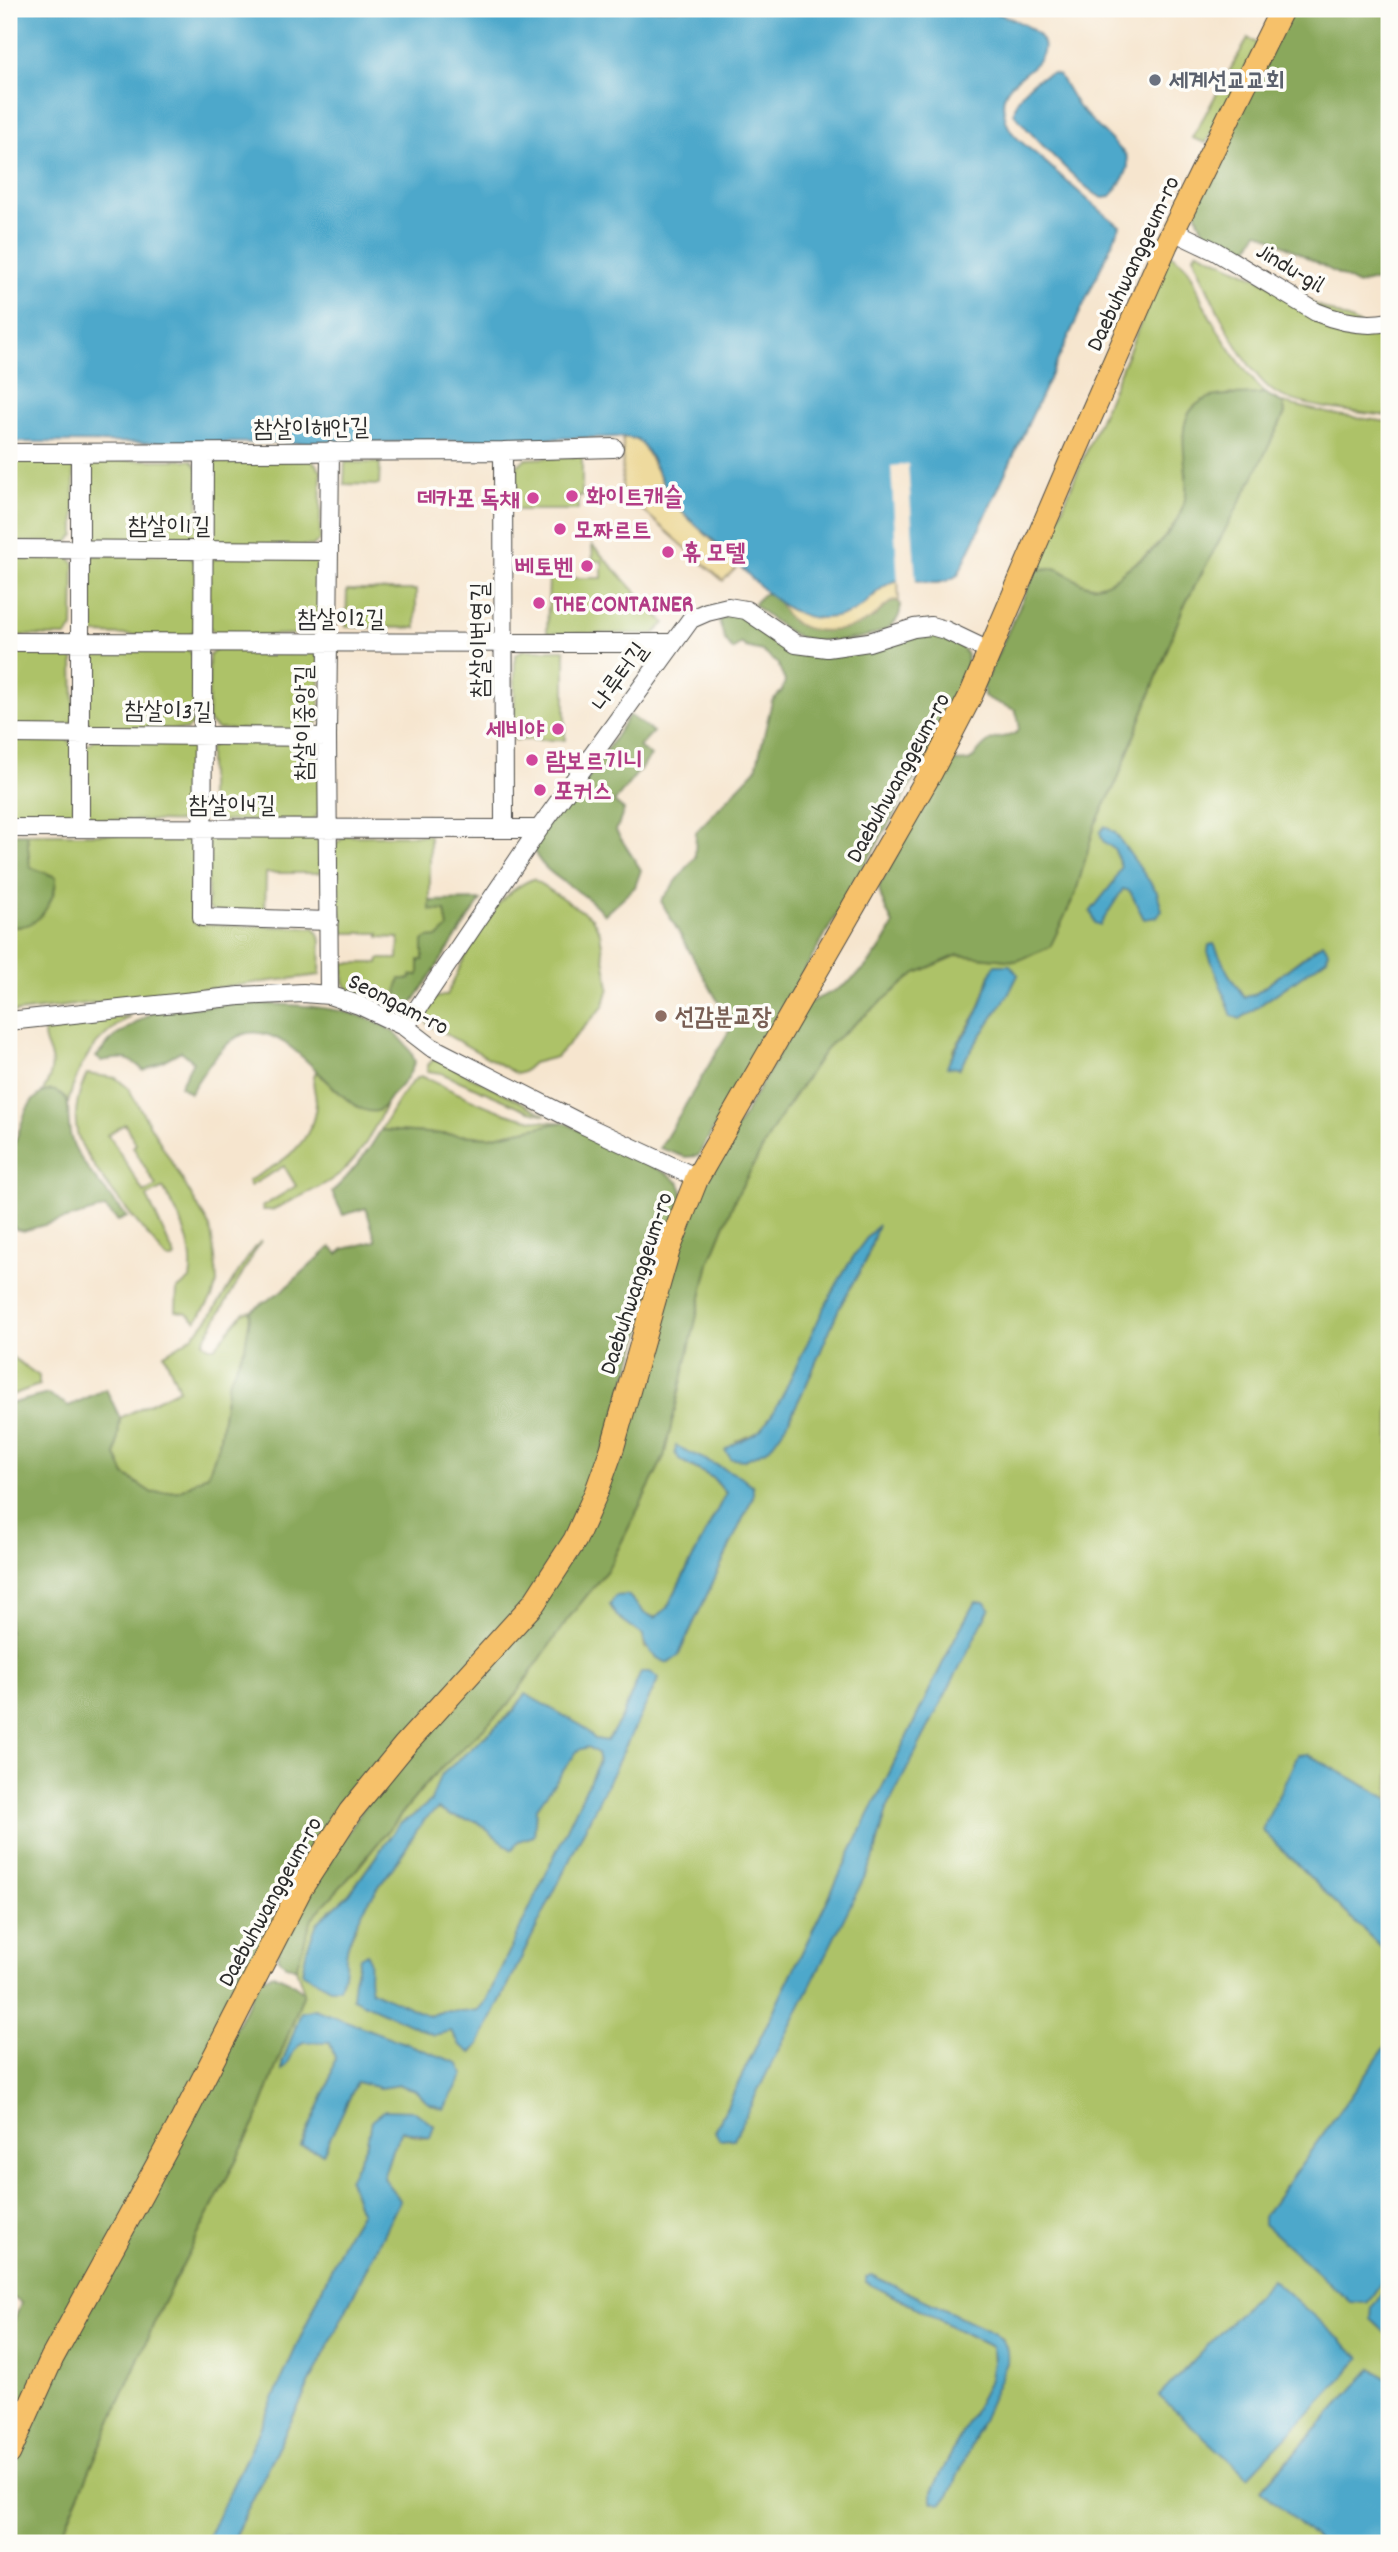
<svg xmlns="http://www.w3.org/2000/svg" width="1398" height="2552" viewBox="0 0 1398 2552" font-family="Dekko,'Poor Story',sans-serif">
<rect width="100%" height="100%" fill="#fdfcf7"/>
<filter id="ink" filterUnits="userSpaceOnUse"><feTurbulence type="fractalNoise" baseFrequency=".0143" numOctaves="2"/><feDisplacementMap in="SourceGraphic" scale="14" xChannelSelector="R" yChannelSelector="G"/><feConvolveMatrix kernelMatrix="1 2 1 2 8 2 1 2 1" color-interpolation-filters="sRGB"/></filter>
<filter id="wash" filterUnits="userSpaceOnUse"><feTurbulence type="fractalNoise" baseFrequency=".00686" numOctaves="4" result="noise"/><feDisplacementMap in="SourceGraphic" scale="28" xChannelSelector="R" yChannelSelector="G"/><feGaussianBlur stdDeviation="1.57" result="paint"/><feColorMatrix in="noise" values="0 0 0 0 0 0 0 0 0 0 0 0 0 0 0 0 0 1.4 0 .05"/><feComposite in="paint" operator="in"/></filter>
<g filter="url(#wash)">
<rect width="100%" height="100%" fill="#f6e5ce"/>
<!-- green -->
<path fill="#adc267" stroke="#6c7649" stroke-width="2" fill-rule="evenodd" d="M1248 38 1258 44 1206 143 1192 138Z
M1198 251 1374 331 1389 335V416C1361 413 1297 407 1274 392 1244 371 1209 294 1195 260L1194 255Z
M1170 254C1197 271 1192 281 1205 307 1218 333 1244 371 1264 393L1249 396 1228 394 1191 410C1179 445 1191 463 1186 495 1182 523 1155 551 1132 565 1120 573 1112 585 1096 586 1081 587 1070 574 1057 569 1051 567 1043 569 1036 570Z
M1283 403 1337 415 1389 422V1799L1307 1754 1262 1830 1389 1955V2042L1264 2216 1367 2303 1389 2271C1389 2290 1373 2299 1371 2319L1389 2336V2381L1373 2368 1261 2489 1321 2543H982L967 2534 960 2541 962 2543H231L400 2200 383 2178 392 2150 402 2130 417 2137 430 2138 434 2125 371 2122 367 2143 349 2180 361 2212 343 2242 258 2433 205 2543H58L161 2307 255 2123 304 1992 296 1969 311 1918 356 1870 430 1779 509 1704 567 1620 608 1569 664 1457 709 1263 735 1199 778 1120 828 1046 916 973 958 955 1017 961 1075 895 1095 825 1117 781 1183 608 1281 422 1285 413ZM1115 833 1131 856 1144 919 1130 891 1123 888 1113 904 1091 911 1113 883 1121 867 1115 850ZM1322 943 1328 951 1327 958 1240 1019 1232 1015 1208 952 1228 973 1244 997 1254 995ZM990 975H1018L1008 995 959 1068 953 1051 979 1009ZM877 1227 866 1260 839 1308 807 1383 787 1424 757 1453 745 1460 736 1441 759 1432 778 1406 834 1290 869 1235ZM680 1460 753 1497 678 1656 645 1648 643 1635 617 1616 610 1605 628 1595 644 1613 655 1618 667 1608 726 1493 713 1478ZM975 1602 888 1806 873 1860 715 2131 956 1636ZM641 1672 659 1678 479 2044 472 2053 460 2045 451 2031 352 1998 366 1977 371 1990 429 2016 444 2011 464 2012 478 2010 486 2001 599 1761 597 1753 588 1747 578 1749 536 1809 534 1836 518 1841 476 1821 451 1816 438 1809 421 1821 405 1850 363 1909 347 1947 317 1923 349 1894 400 1823 410 1818 431 1801 441 1776 514 1710 525 1694 582 1726 595 1739 607 1741 622 1717ZM314 2009 336 2019 443 2109 428 2103 415 2090 400 2085 380 2088 357 2082 323 2153 301 2146 329 2084 335 2058 330 2042H303L292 2051 282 2064 292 2039ZM871 2275 993 2332 1003 2339 1007 2363 932 2502V2491L990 2379 993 2362 992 2347 866 2282Z
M582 456V496H578V510H516L517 466 525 459Z
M9 459 66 460 74 469 75 535 68 542H9Z
M311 459 321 470 320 540 312 546 217 544 208 536 209 469 217 461Z
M92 460H192L199 470 198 534 189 544 94 543 85 533V469Z
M345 462 380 463 379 485 344 484Z
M592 545 665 623 654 634H649L547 633 549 577 536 576 537 572 559 573V564H572L573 578H602V561H593Z
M9 554H66L74 563 73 628 66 636 9 635Z
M95 555H188L197 564V627L188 637 94 634 88 629 86 562Z
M218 555 313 556 321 563V625L313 634 218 636 209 627V563Z
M347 590H416V628L346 627Z
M9 647H66L73 656 74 719 66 728 9 729Z
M93 648 187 649 195 657 196 721 186 730 92 727 85 717V655Z
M217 648 311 649 320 658V720L311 730 217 729 208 721 209 656Z
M523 650H565V740H514L515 655Z
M66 738 74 746V814L67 821H9V739Z
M94 740H187L196 749V815L190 822 93 819 86 809 85 747Z
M217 742H312L319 750 320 812 312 821H217L209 813V749Z
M27 834H187L195 841V924L315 928 321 940 320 975 9 1013V927H20L56 877 29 867Z
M218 834H311L320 844V873H266L265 915H217L208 907 207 842Z
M430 835V910L474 911 406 1008 349 991 344 982V963H378L379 959H398L399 938 379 937V933H344L343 921 335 897V844L346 836Z
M533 879 592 918 600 933 609 988 603 1007 556 1057 533 1063 523 1072 517 1074 428 1024 425 1016 431 999 447 995C466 955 488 897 533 879Z
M130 1016C93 1041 79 1061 68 1103 62 1093 53 1090 42 1093 48 1083 54 1070 51 1058 48 1046 40 1038 47 1025Z
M433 1060H439L546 1115 529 1111 441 1073 427 1071 428 1065Z
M316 1071C332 1086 365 1123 386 1105 372 1133 358 1163 331 1180 313 1192 291 1200 272 1210H263L262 1207 296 1186 284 1166 250 1186 248 1181C282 1162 313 1146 316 1103 316 1092 310 1082 316 1071Z
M87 1074 116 1078 128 1088 210 1227 215 1257 217 1283 212 1298 196 1321 187 1313 176 1311 177 1290 190 1279C196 1247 179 1215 163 1188L147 1197 175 1257 173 1259H167C145 1231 83 1162 77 1132 73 1111 79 1092 87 1074ZM125 1124 136 1144 133 1147 156 1186 144 1193 112 1140 107 1135Z
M421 1076C466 1096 513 1124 563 1122L489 1137 381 1130C389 1116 406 1082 421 1076Z
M261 1241 203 1342 209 1347H215L243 1313 251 1311 245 1347 228 1383 219 1445 208 1474 179 1491 152 1493 125 1475 116 1455 120 1418 179 1389 164 1354C174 1348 184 1343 192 1336 221 1310 235 1269 261 1241Z
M9 1355 39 1376V1385L9 1396Z"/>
<!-- forest -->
<path fill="#8aa85c" stroke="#5a6a44" stroke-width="2" d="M1290 9H1389V282L1370 281 1358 285 1258 231 1245 255C1217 242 1195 236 1196 201Z
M1264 393 1283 403 1285 413 1252 480 1183 608 1117 781 1095 825 1075 895 1050 947 1017 961 958 955 916 973 828 1046 778 1120 735 1199 709 1263 664 1457 608 1569 567 1620 509 1704 430 1779 356 1870 312 1918 296 1969 286 1965 278 1958 280 1943 370 1797 542 1604 651 1331 700 1192 807 1004C817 998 828 994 838 989 862 976 882 950 893 925 888 912 879 899 879 886L947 761C984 764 968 755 990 741 1005 732 1029 743 1015 710 1004 705 995 703 984 696L983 686 1036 570C1043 569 1051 567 1058 569 1070 574 1082 588 1096 586 1113 584 1120 572 1133 565 1156 551 1183 522 1186 493 1189 470 1175 428 1192 409 1211 388 1240 398 1264 393Z
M766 592 778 600 790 619H871C880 613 886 603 895 600L899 602C911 640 826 645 802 638 783 631 768 616 753 604Z
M738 612 793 647 935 634 961 645 967 655 966 683 961 698 698 1156 685 1157 660 1148 732 1026 661 901 695 857 696 832 756 769 772 701 782 691 785 681 778 664 762 651 746 647 741 643 733 650 725 640 719 621 730 614Z
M629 715 653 732 639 747 651 756 614 802 624 810 616 831 641 870 635 887 604 915C586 888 540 878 532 845L573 786 585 784Z
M9 834H27L30 867 56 877C57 892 46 915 32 923 25 927 16 927 9 927Z
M481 900 411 1005 400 1007 397 989 400 979H411V975H419V960H423V941L427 938 438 937 448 928 445 911 430 910V901Z
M239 1003C289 1005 397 1002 415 1062 410 1076 402 1086 391 1096 387 1101 384 1109 377 1111 342 1120 295 1019 244 1034 222 1041 202 1074 190 1093L180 1086 193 1061 181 1051 144 1071C128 1055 122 1058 101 1061L96 1057 114 1037 155 1011Z
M51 1090C61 1092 68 1097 68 1108 69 1119 68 1130 72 1141 81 1166 110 1195 127 1217L118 1221 105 1208 23 1231 15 1229 9 1219V1160L26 1111 32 1101 42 1093Z
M563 1122 670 1175 680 1184 683 1196 594 1483 533 1596 355 1794 9 2437V2334L21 2303 9 2295V1404L48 1394 69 1406 106 1389 120 1418 116 1455 125 1475 152 1493 179 1491 208 1474 219 1445 228 1383 245 1347 251 1311 283 1290 331 1247 338 1254 344 1249 376 1241 366 1208 343 1215 332 1192C352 1173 367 1154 381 1130L489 1137Z
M273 1974 289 1981 304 1992 255 2123 161 2307 58 2543H9V2469L16 2451 261 1978Z"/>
<!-- sand -->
<path fill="#eeda9e" stroke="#8c8264" stroke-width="2" d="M623 437 637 439 643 445 671 498 686 516 739 565 723 581 622 492Z
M898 579 899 602 895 600C885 604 879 614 869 620 849 632 809 637 790 619 785 615 781 606 778 600L788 608 874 596 880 587Z"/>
<!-- water -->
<path fill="#4da8cb" stroke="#3c6a7b" stroke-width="2" d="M9 9H983C1002 15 1062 31 1038 61 1026 76 998 84 1004 111 1005 118 1007 125 1011 131 1019 142 1033 151 1043 160 1068 182 1093 206 1120 226L958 575C929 594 916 572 892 582 873 590 866 609 845 615 833 618 815 620 803 615 772 605 748 573 725 551 707 534 686 519 672 499 659 480 654 455 637 439L623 437 357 443 9 442Z
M1052 73 1059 75 1078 107 1126 155C1131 167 1126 174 1119 185 1115 191 1112 198 1104 198 1090 197 1024 127 1014 113 1016 94 1034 78 1052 73Z
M1105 826 1115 833 1157 892 1162 910 1157 917 1144 919 1130 891 1123 889 1100 925 1095 923 1091 911 1113 883 1121 867 1115 850 1103 841 1100 832Z
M1323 943 1328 951 1327 958 1240 1019 1232 1016 1208 952 1209 945 1214 944 1228 973 1244 997 1254 995Z
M995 965H1010L1018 975 1008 995 959 1068 947 1067C955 1045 971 1028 980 1007 986 993 987 979 995 965Z
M878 1225 866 1260 839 1308 807 1383 787 1424 770 1448 745 1460 731 1459 725 1450C734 1442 756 1436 761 1429 775 1413 784 1393 793 1373 816 1326 842 1263 878 1225Z
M676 1446 742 1477 753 1486V1497L678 1656 669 1663C654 1659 646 1650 643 1635L617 1616 610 1605 615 1596 628 1595 644 1613 655 1618 667 1608 726 1493 713 1478 680 1460 675 1453Z
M975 1602H984L990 1608 888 1806 873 1860 734 2139 719 2140 715 2131 956 1636Z
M641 1672H650L659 1678 479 2044 471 2053 460 2045 451 2031 434 2035 352 1998 354 1979 360 1957 367 1953C373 1967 366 1975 371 1990L429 2016 444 2011 464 2012 478 2010 486 2001 599 1761 597 1753 588 1747 578 1750 536 1809 534 1836 518 1841 512 1850 476 1821 451 1816 438 1809C417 1823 417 1832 404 1851 384 1882 358 1909 348 1945 344 1960 347 1974 339 1988H330L302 1972 307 1949 317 1923 349 1894 400 1823 410 1818 431 1801 440 1776 514 1711 525 1694 582 1726 595 1739 607 1741 622 1717Z
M1307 1754 1389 1799V1955L1262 1830 1298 1755Z
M314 2009 458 2063 464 2074 444 2109 428 2103 415 2090 400 2085 380 2088 357 2082 323 2153 301 2146 329 2084 335 2058 330 2042H303C288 2053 293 2062 282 2070V2064L301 2012Z
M1389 2042V2271L1367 2303 1350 2302 1264 2224V2216Z
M385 2110 414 2111 434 2126 430 2138 402 2130 392 2150 383 2178 400 2200 231 2543H205L258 2433 343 2242 361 2212 349 2180 367 2143 371 2121Z
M871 2275 993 2332C1005 2341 1009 2348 1007 2363L949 2496 941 2504 932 2502V2491L990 2379 993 2362 992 2347 866 2282V2277Z
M1272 2279 1361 2358 1248 2477 1159 2396Z
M1389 2282V2336L1371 2319 1372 2307Z
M1372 2368 1389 2381V2543H1321L1261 2490Z"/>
<!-- pier -->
<path fill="#f6e5ce" d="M908 464 916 584 898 583 891 466Z"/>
</g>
<g filter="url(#ink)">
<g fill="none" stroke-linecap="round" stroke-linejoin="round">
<defs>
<path id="minor" d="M1173 231 1215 251 1316 312C1340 322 1364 327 1389 322
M503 451 504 828
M9 453 503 451 614 448
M204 453 202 917 329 921
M9 549 329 551
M9 642 673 643
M9 734 327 737
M80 827V453
M9 828 539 829
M329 995 327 737 330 451
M9 1021 240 996 303 993 329 995 359 1005 405 1027 431 1047 584 1125 697 1178
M405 1027 539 829 691 619 707 612 728 607 746 610 796 644 827 648 869 642 914 628 931 626 945 630 991 652"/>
<path id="major" d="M9 2453 52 2358 181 2122 301 1888 350 1812 404 1746 534 1603 575 1540 596 1493 612 1449 668 1251 697 1178 931 772 971 695 1074 454 1166 245 1282 9"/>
</defs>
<!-- minor casing -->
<use href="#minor" stroke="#494743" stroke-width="20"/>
<!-- major casing -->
<use href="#major" stroke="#494743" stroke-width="25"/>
<!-- minor -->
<use href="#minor" stroke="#fff" stroke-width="18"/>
<!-- major -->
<use href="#major" stroke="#f6c16b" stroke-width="23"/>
</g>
</g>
<!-- markers -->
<circle fill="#6b7280" stroke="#fdfcf7" stroke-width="2.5" cx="1155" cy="80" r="7"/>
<g fill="#d1479c" stroke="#fdfcf7" stroke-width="2.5">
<circle cx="572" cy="496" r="7"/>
<circle cx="533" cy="498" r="7"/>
<circle cx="560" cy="529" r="7"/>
<circle cx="668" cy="552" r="7"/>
<circle cx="587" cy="566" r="7"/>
<circle cx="539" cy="603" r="7"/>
<circle cx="558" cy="729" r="7"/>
<circle cx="532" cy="760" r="7"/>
<circle cx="540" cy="790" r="7"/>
</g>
<circle fill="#8d6e63" stroke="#fdfcf7" stroke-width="2.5" cx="661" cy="1016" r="7"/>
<g text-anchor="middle" stroke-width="7" stroke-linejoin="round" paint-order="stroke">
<!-- worship labels -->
<g font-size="24" font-weight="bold" fill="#5b616d" stroke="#fdfcf7" text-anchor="start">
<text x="1169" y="88">세계선교교회</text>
</g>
<!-- street labels -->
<g font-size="24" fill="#2b2b2b" stroke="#fdfcf7">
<text transform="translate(1132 263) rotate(-65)" y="8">Daebuhwanggeum-ro</text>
<text transform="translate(1291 267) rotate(31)" y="8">Jindu-gil</text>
<text transform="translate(311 427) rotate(-1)" y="8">참살이해안길</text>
<text x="169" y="533">참살이1길</text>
<text x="341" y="626">참살이2길</text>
<text transform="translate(479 640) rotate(-90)" y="8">참살이번영길</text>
<text transform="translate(619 676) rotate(-54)" y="8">나루터길</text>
<text transform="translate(168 710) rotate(1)" y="8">참살이3길</text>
<text transform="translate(303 723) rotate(-90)" y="8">참살이중앙길</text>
<text transform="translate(897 777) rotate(-61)" y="8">Daebuhwanggeum-ro</text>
<text x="232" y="812">참살이4길</text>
<text transform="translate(399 1003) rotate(27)" y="8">Seongam-ro</text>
<text transform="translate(635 1283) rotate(-72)" y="8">Daebuhwanggeum-ro</text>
<text transform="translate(269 1901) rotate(-61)" y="8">Daebuhwanggeum-ro</text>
</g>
<!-- hotel labels -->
<g font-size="24" font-weight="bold" fill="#b23c85" stroke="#fdfcf7" text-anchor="start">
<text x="586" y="504">화이트캐슬</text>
<text x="519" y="506" text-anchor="end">데카포 독채</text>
<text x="574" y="537">모짜르트</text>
<text x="682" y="560">휴 모텔</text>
<text x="573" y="574" text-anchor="end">베토벤</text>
<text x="553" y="611">THE CONTAINER</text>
<text x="544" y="737" text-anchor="end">세비야</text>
<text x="546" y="768">람보르기니</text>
<text x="554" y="798">포커스</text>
</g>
<!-- education labels -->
<g font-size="24" font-weight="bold" fill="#785e54" stroke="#fdfcf7" text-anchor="start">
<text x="675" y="1024">선감분교장</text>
</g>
</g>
<!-- margin -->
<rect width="1398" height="2552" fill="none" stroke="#fdfcf7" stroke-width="35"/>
</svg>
